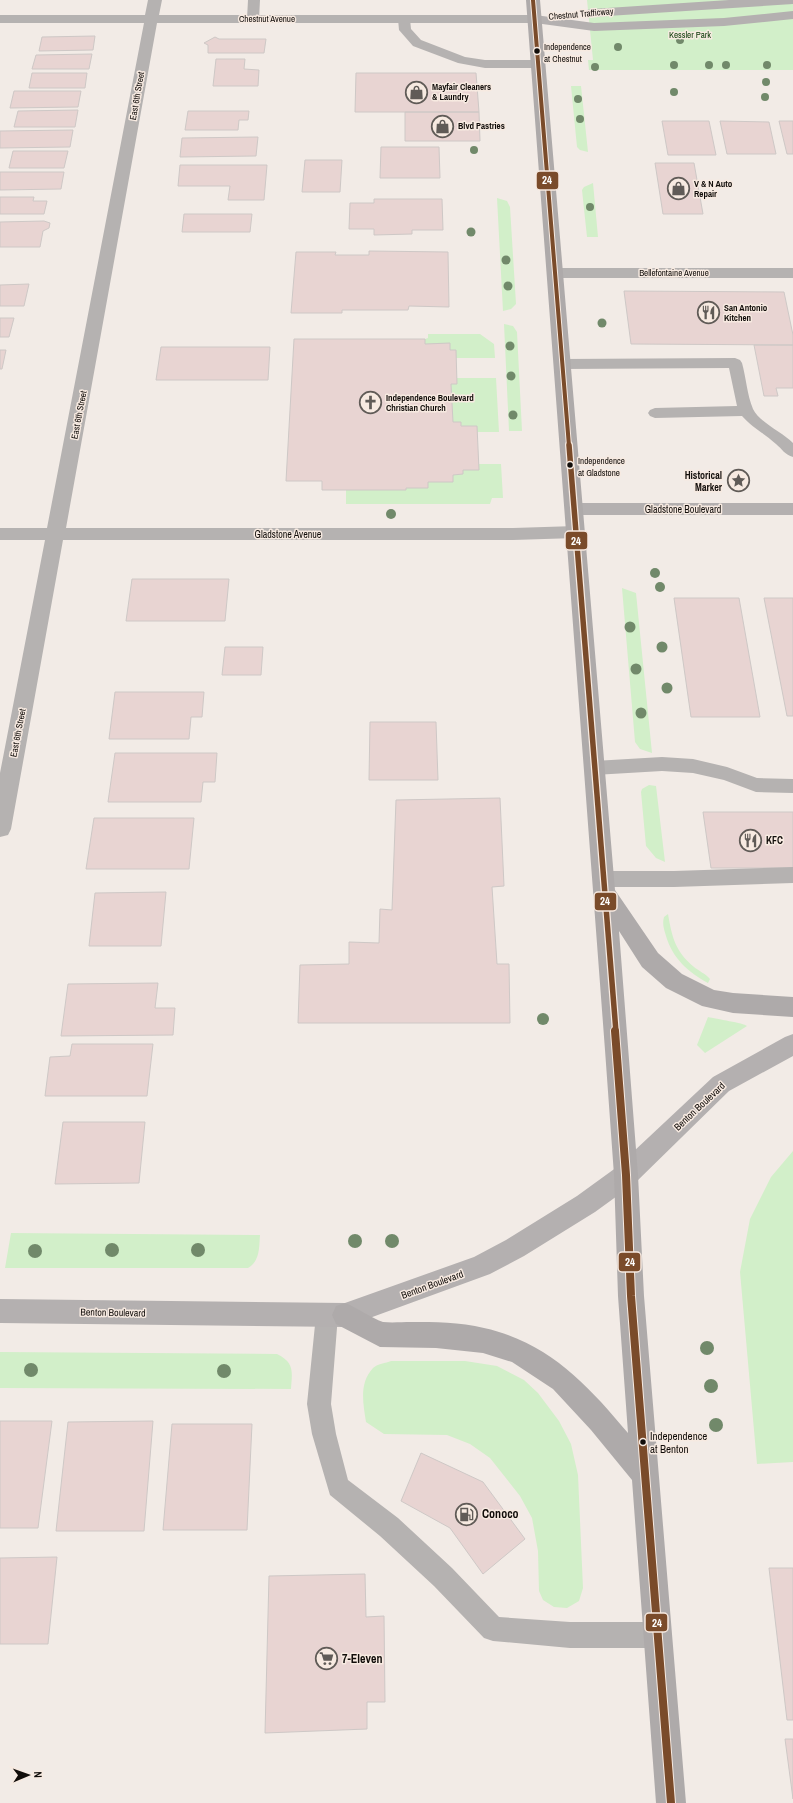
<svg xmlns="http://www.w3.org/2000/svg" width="793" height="1803" viewBox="0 0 793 1803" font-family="'Archivo Narrow',sans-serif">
<rect width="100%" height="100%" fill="#f2ebe6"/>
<!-- green -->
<path fill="#d2efc9" d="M587 0H793V70H589L588 60H593Z
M571 86H581L588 152 580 150 577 147Z
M593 183 598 237H587L582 190 584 187Z
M497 198 507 201 510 207 516 304 511 309 503 311Z
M504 324 513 326 517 332 522 431H509Z
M428 334H480L494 344 495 358H456V350H450L449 344H425V339L428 338Z
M457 378H496L499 432H477L453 422 451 384H457Z
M479 464H501L503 498H492L490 504H346V490H405L406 488 428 482H453V475L463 474V470H479Z
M622 588 636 593 652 753 640 749 635 742Z
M649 785 656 786 665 862 656 858 646 846 641 792 642 789Z
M668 914C672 937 675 951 694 967 699 971 706 974 710 979L708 983C688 972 673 959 666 936 664 929 662 924 664 917Z
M708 1017C716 1019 744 1023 747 1026L705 1053 697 1045Z
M793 1151V1462L757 1464 740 1272 750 1219 771 1177Z
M11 1233 260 1235C259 1248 260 1261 248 1268H5Z
M0 1352 277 1354C295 1363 292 1372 291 1389L0 1388Z
M391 1361H465L497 1366 524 1380 538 1393 559 1421 571 1444 578 1475 583 1588 579 1601 567 1608 554 1607 543 1600 539 1591 538 1551 532 1518 520 1496 490 1458 470 1444 447 1435 384 1434 366 1422C363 1403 359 1383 373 1368 377 1364 386 1363 391 1361Z"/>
<!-- building -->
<path fill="#e8d4d2" stroke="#cec8c6" d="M95 36 93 50 39 51 42 37Z
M215 37 219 39H266L264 53H208V45L204 43Z
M92 54 89 69H32L36 55Z
M216 59H245L244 69 259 70 258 86H213Z
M32 73H87L85 88H29Z
M356 73H476L479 112H355Z
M14 91H81L78 107 10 108Z
M78 110 75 127H14L18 111Z
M188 111H249L248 120H239L238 130H185Z
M405 112H479L480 141H405Z
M662 121H709L716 155H668Z
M720 121 769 122 776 154H727Z
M779 121H793V154H787Z
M73 130 70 147 0 148V131Z
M258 137 256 156 180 157 182 138Z
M381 147H439L440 178H380Z
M13 151H68L64 168H9Z
M305 160H342L340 192H302Z
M655 163H694L703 214H663Z
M180 165H267L264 200H228L230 186H178Z
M0 172H64L61 189 0 190Z
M0 197H34L33 201H47L44 214H0Z
M374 199H442L443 230H412V234L374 235V229H349L350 203H374Z
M184 214H252L250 232H182Z
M44 221 50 223 49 228 43 231 40 247H0V222Z
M369 251 448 252 449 307 409 306 408 310H342V313H291L296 252H336L335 255H369Z
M29 284 24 306H0V285Z
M624 291 784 292 793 335V345L631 344Z
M0 318H14L9 337H0Z
M294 339H425V344L450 343V350H456L457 384H451L453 422H461V426H477L479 470H463V474L453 475V482H428V488H406V490H322V481H286Z
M754 345H793V388H776L778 396H764Z
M161 347H270L268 380H156Z
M0 350H6L2 369H0Z
M132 579H229L225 621H126Z
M674 598H739L760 717H691Z
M764 598H793V716H787Z
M225 647H263L261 675H222Z
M115 692H204L202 717H191L189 739H109Z
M370 722H436L438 780H369Z
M115 753H217L215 782H203L201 802H108Z
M500 798 504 886 492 887 497 964H509L510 1023H298L300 965 349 964V942L379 943 380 909 392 910 396 800Z
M703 812H793V868H711Z
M94 818H194L189 869H86Z
M166 892 161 946H89L95 893Z
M158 983 155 1008H175L173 1035 61 1036 68 984Z
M72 1044H153L147 1096H45L50 1057 70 1056Z
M63 1122H145L139 1183 55 1184Z
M0 1421H52L38 1528H0Z
M153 1421 144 1531H56L68 1422Z
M172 1424H252L247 1530H163Z
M421 1453 483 1482 525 1539 483 1574 450 1528 401 1501Z
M57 1557 48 1644H0V1558Z
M769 1568H793V1720H787Z
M365 1574 366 1617 384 1616 385 1702H367V1729L265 1733 269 1576Z
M785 1739H793V1799Z"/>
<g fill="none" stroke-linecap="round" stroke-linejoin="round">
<!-- lane -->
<path fill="#b5b2b1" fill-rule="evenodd" d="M248 0H260L259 19 257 21H249L247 19Z
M404 15 410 19 411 29 421 40 465 57 485 60H538L542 61 544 64 542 67 538 68H485L458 63 413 46 399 30 398 19Z
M735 358 740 360 742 363C746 377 747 395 753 409 759 422 782 432 793 443V457C785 455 782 449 776 444 764 433 754 429 742 416L655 418 650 416 648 413 650 410 655 408 737 406 729 368 562 369 557 367 555 364 557 361 562 359Z
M662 757 693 759 727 767 757 778 793 779V793L756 792 724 780 693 773 662 771 594 775 588 773 585 768 588 763 594 761Z
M793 867V883L674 887H603L596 884 594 879 596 874 603 871H674Z
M327 1304 335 1307 338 1315 331 1404 336 1434 348 1480 398 1518 452 1568 499 1617 570 1622H658L667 1626 671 1635 667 1644 658 1648H570L493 1641 484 1638 434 1586 380 1536 330 1495 312 1434 307 1404 316 1315 319 1307Z"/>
<!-- street -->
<path fill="#b5b2b1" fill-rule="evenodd" d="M148 0H162L159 15H535L540 16 542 19 540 22 535 23H157L66 528H513L576 526 583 528 585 532 583 536 576 538 513 540H63L11 829 8 835 0 837V773L45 540H0V528H47L144 23H0V15H145Z
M555 268H793V278H555L549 276 547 273 549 270Z"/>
<!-- secondary -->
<path fill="#b4b0b0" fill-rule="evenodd" d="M729 0H793V4L592 17 587 16 585 13 587 10 592 9Z
M793 11V19L724 26 594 31 535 23 530 22 528 19 530 16 535 15 594 23 724 18Z
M574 503H793V515H574L568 513 565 509 568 505Z
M793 1034V1056L729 1091 635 1183 595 1212 524 1256 490 1274 345 1327 0 1323V1299L345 1303 474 1257 506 1240 577 1196 617 1167 713 1077 785 1037Z"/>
<!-- primary -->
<path fill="#aeaaaa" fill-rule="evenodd" d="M526 0H540L615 890 658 953 682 974 714 990 733 993 793 997V1017L733 1013 702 1006 666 988 642 967 619 931 638 1175 644 1296 686 1803H656L632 1480 591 1430 553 1389 512 1362 483 1353 436 1348 380 1347 336 1324 332 1315 336 1306 345 1303C356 1307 373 1319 383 1322 392 1323 402 1322 411 1322 434 1322 460 1322 484 1328 548 1342 587 1384 628 1433L618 1296 614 1175 605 1050Z"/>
<defs>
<path id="bus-1-far2" d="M533 0 569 446"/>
<path id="bus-1-far1" d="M569 445 616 1032"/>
<path id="bus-1" d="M615 1031 626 1175 631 1296 671 1803"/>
</defs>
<!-- bus-1-far2 casing -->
<use href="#bus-1-far2" stroke="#f7eae1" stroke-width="6"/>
<!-- bus-1-far1 casing -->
<use href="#bus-1-far1" stroke="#f7eae1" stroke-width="8"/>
<!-- bus-1 casing -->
<use href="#bus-1" stroke="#f7eae1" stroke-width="10"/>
<!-- bus-1-far2 -->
<use href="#bus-1-far2" stroke="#7a4b2a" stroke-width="4"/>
<!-- bus-1-far1 -->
<use href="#bus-1-far1" stroke="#7a4b2a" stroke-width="5.5"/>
<!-- bus-1 -->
<use href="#bus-1" stroke="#7a4b2a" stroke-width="8"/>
</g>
<!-- trees -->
<g fill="#71896a">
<circle cx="680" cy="40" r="4"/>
<circle cx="618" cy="47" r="4"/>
<circle cx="674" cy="65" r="4"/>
<circle cx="709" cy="65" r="4"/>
<circle cx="726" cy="65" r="4"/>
<circle cx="767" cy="65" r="4"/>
<circle cx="595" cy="67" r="4"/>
<circle cx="766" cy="82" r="4"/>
<circle cx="674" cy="92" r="4"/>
<circle cx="765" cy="97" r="4"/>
<circle cx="578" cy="99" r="4"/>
<circle cx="580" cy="119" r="4"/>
<circle cx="474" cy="150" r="4"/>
<circle cx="590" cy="207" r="4"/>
<circle cx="471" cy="232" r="4.5"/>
<circle cx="506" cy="260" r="4.5"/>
<circle cx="508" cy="286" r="4.5"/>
<circle cx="602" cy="323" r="4.5"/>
<circle cx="510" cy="346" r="4.5"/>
<circle cx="511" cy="376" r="4.5"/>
<circle cx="513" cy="415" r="4.5"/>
<circle cx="391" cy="514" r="5"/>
<circle cx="655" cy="573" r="5"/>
<circle cx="660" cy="587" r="5"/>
<circle cx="630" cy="627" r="5.5"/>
<circle cx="662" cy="647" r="5.5"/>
<circle cx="636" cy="669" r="5.5"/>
<circle cx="667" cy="688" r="5.5"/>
<circle cx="641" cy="713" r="5.5"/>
<circle cx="543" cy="1019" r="6"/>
<circle cx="355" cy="1241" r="7"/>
<circle cx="392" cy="1241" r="7"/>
<circle cx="112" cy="1250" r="7"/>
<circle cx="198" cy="1250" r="7"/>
<circle cx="35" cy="1251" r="7"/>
<circle cx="707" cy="1348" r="7"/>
<circle cx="31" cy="1370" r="7"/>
<circle cx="224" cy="1371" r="7"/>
<circle cx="711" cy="1386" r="7"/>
<circle cx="716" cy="1425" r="7"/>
</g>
<!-- icons -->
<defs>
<symbol id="shop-ring" viewBox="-11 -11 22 22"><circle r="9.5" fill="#f7eae1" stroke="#605b57" stroke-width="1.5"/><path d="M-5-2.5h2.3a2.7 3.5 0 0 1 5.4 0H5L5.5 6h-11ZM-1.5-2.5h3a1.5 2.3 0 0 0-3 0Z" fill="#605b57"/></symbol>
<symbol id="restaurant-ring" viewBox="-11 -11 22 22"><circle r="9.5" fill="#f7eae1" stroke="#605b57" stroke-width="1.5"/><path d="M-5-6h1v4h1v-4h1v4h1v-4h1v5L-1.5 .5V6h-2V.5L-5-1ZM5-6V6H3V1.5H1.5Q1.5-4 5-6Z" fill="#605b57"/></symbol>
<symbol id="church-ring" viewBox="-11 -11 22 22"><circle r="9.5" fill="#f7eae1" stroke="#605b57" stroke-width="1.5"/><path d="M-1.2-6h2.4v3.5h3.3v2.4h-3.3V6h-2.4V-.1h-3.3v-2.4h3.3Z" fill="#605b57"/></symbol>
<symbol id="sight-ring" viewBox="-11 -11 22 22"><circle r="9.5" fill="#f7eae1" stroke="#605b57" stroke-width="1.5"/><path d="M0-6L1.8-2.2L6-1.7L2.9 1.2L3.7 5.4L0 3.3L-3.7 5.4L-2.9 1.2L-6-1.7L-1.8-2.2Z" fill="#605b57"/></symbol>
<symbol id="fuel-ring" viewBox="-11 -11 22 22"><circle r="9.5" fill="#f7eae1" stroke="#605b57" stroke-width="1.5"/><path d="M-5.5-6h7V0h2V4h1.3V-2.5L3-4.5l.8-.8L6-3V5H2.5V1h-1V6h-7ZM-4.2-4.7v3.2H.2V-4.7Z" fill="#605b57"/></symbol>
<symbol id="supermarket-ring" viewBox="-11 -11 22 22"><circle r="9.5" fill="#f7eae1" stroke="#605b57" stroke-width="1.5"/><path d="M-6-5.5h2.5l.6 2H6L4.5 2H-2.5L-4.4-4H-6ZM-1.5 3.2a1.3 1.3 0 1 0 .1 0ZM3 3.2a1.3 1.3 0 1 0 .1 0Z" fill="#605b57"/></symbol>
</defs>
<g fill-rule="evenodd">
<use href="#shop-ring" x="404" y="80" width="25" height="25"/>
<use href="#shop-ring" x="430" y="114" width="25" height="25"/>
<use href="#shop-ring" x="666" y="176" width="25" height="25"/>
<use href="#restaurant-ring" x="696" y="300" width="25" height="25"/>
<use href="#church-ring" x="358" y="390" width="25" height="25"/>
<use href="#sight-ring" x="726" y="468" width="25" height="25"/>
<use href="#restaurant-ring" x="738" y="828" width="25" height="25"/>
<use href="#fuel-ring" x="454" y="1502" width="25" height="25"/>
<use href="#supermarket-ring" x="314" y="1646" width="25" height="25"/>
</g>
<!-- markers -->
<g fill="#110d0a" stroke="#f7eae1" stroke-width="1.5">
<circle cx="537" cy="51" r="3.5"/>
<circle cx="570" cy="465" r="3.5"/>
<circle cx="643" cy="1442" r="3.5"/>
</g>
<g text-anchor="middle" stroke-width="3" stroke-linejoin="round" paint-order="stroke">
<!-- far-street labels -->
<g font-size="9" fill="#110d0a" stroke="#f7eae1">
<text transform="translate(581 14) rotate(-5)" y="3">Chestnut Trafficway</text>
<text x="267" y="22">Chestnut Avenue</text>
<text transform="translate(137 96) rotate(-80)" y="3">East 6th Street</text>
<text x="674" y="276">Bellefontaine Avenue</text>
<text transform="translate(79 415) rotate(-79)" y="3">East 6th Street</text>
<text transform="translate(18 733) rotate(-79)" y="3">East 6th Street</text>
</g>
<!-- far-park labels -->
<g font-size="9" fill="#083805" stroke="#f7eae1">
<text x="690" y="38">Kessler Park</text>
</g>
<!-- bus labels -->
<g font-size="9" fill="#110d0a" stroke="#f7eae1" text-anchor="start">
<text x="544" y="50">Independence<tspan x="544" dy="12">at Chestnut</tspan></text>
<text x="578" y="464">Independence<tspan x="578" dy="12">at Gladstone</tspan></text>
</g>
<!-- far-poi labels -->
<g font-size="9" font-weight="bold" fill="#110d0a" stroke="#f7eae1" text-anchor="start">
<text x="432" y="90">Mayfair Cleaners<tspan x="432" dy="10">&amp; Laundry</tspan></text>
<text x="458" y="129">Blvd Pastries</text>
<text x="694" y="187">V &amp; N Auto<tspan x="694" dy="10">Repair</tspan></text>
<text x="724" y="311">San Antonio<tspan x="724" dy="10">Kitchen</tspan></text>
<text x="386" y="401">Independence Boulevard<tspan x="386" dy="10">Christian Church</tspan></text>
</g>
<!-- poi labels -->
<g font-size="10" font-weight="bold" fill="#110d0a" stroke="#f7eae1" text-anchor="end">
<text x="722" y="479">Historical<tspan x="722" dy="12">Marker</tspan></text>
<text x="766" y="844" text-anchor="start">KFC</text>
</g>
<!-- street labels -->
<g font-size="10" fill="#110d0a" stroke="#f7eae1">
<text x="683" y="513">Gladstone Boulevard</text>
<text x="288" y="538">Gladstone Avenue</text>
<text transform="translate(699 1106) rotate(-43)" y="4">Benton Boulevard</text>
<text transform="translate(432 1284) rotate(-20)" y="4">Benton Boulevard</text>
<text transform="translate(113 1312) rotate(1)" y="4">Benton Boulevard</text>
</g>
<!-- near-bus labels -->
<g font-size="11" fill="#110d0a" stroke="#f7eae1" text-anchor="start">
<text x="650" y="1440">Independence<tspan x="650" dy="13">at Benton</tspan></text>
</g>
<!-- near-poi labels -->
<g font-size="12" font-weight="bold" fill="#110d0a" stroke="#f7eae1" text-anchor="start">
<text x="482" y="1518">Conoco</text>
<text x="342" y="1663">7-Eleven</text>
</g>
</g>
<g stroke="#f7eae1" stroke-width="1.5">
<rect x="536" y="171" width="23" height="19" rx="4" fill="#7a4b2a"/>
<rect x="565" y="531" width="23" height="19" rx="4" fill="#7a4b2a"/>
<rect x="594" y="892" width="23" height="19" rx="4" fill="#7a4b2a"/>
<rect x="618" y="1252" width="23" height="20" rx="4" fill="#7a4b2a"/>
<rect x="645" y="1613" width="23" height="19" rx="4" fill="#7a4b2a"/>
</g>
<g font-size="11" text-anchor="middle" font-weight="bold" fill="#fff">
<text x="547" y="184">24</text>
<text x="576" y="545">24</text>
<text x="605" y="905">24</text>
<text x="630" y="1266">24</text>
<text x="657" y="1627">24</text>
</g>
<!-- north arrow -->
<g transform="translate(28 1775) rotate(88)" stroke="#f7eae1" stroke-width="3" paint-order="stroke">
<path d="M0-3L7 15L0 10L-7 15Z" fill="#110d0a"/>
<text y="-6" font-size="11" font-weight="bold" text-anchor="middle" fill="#110d0a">N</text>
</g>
</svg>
